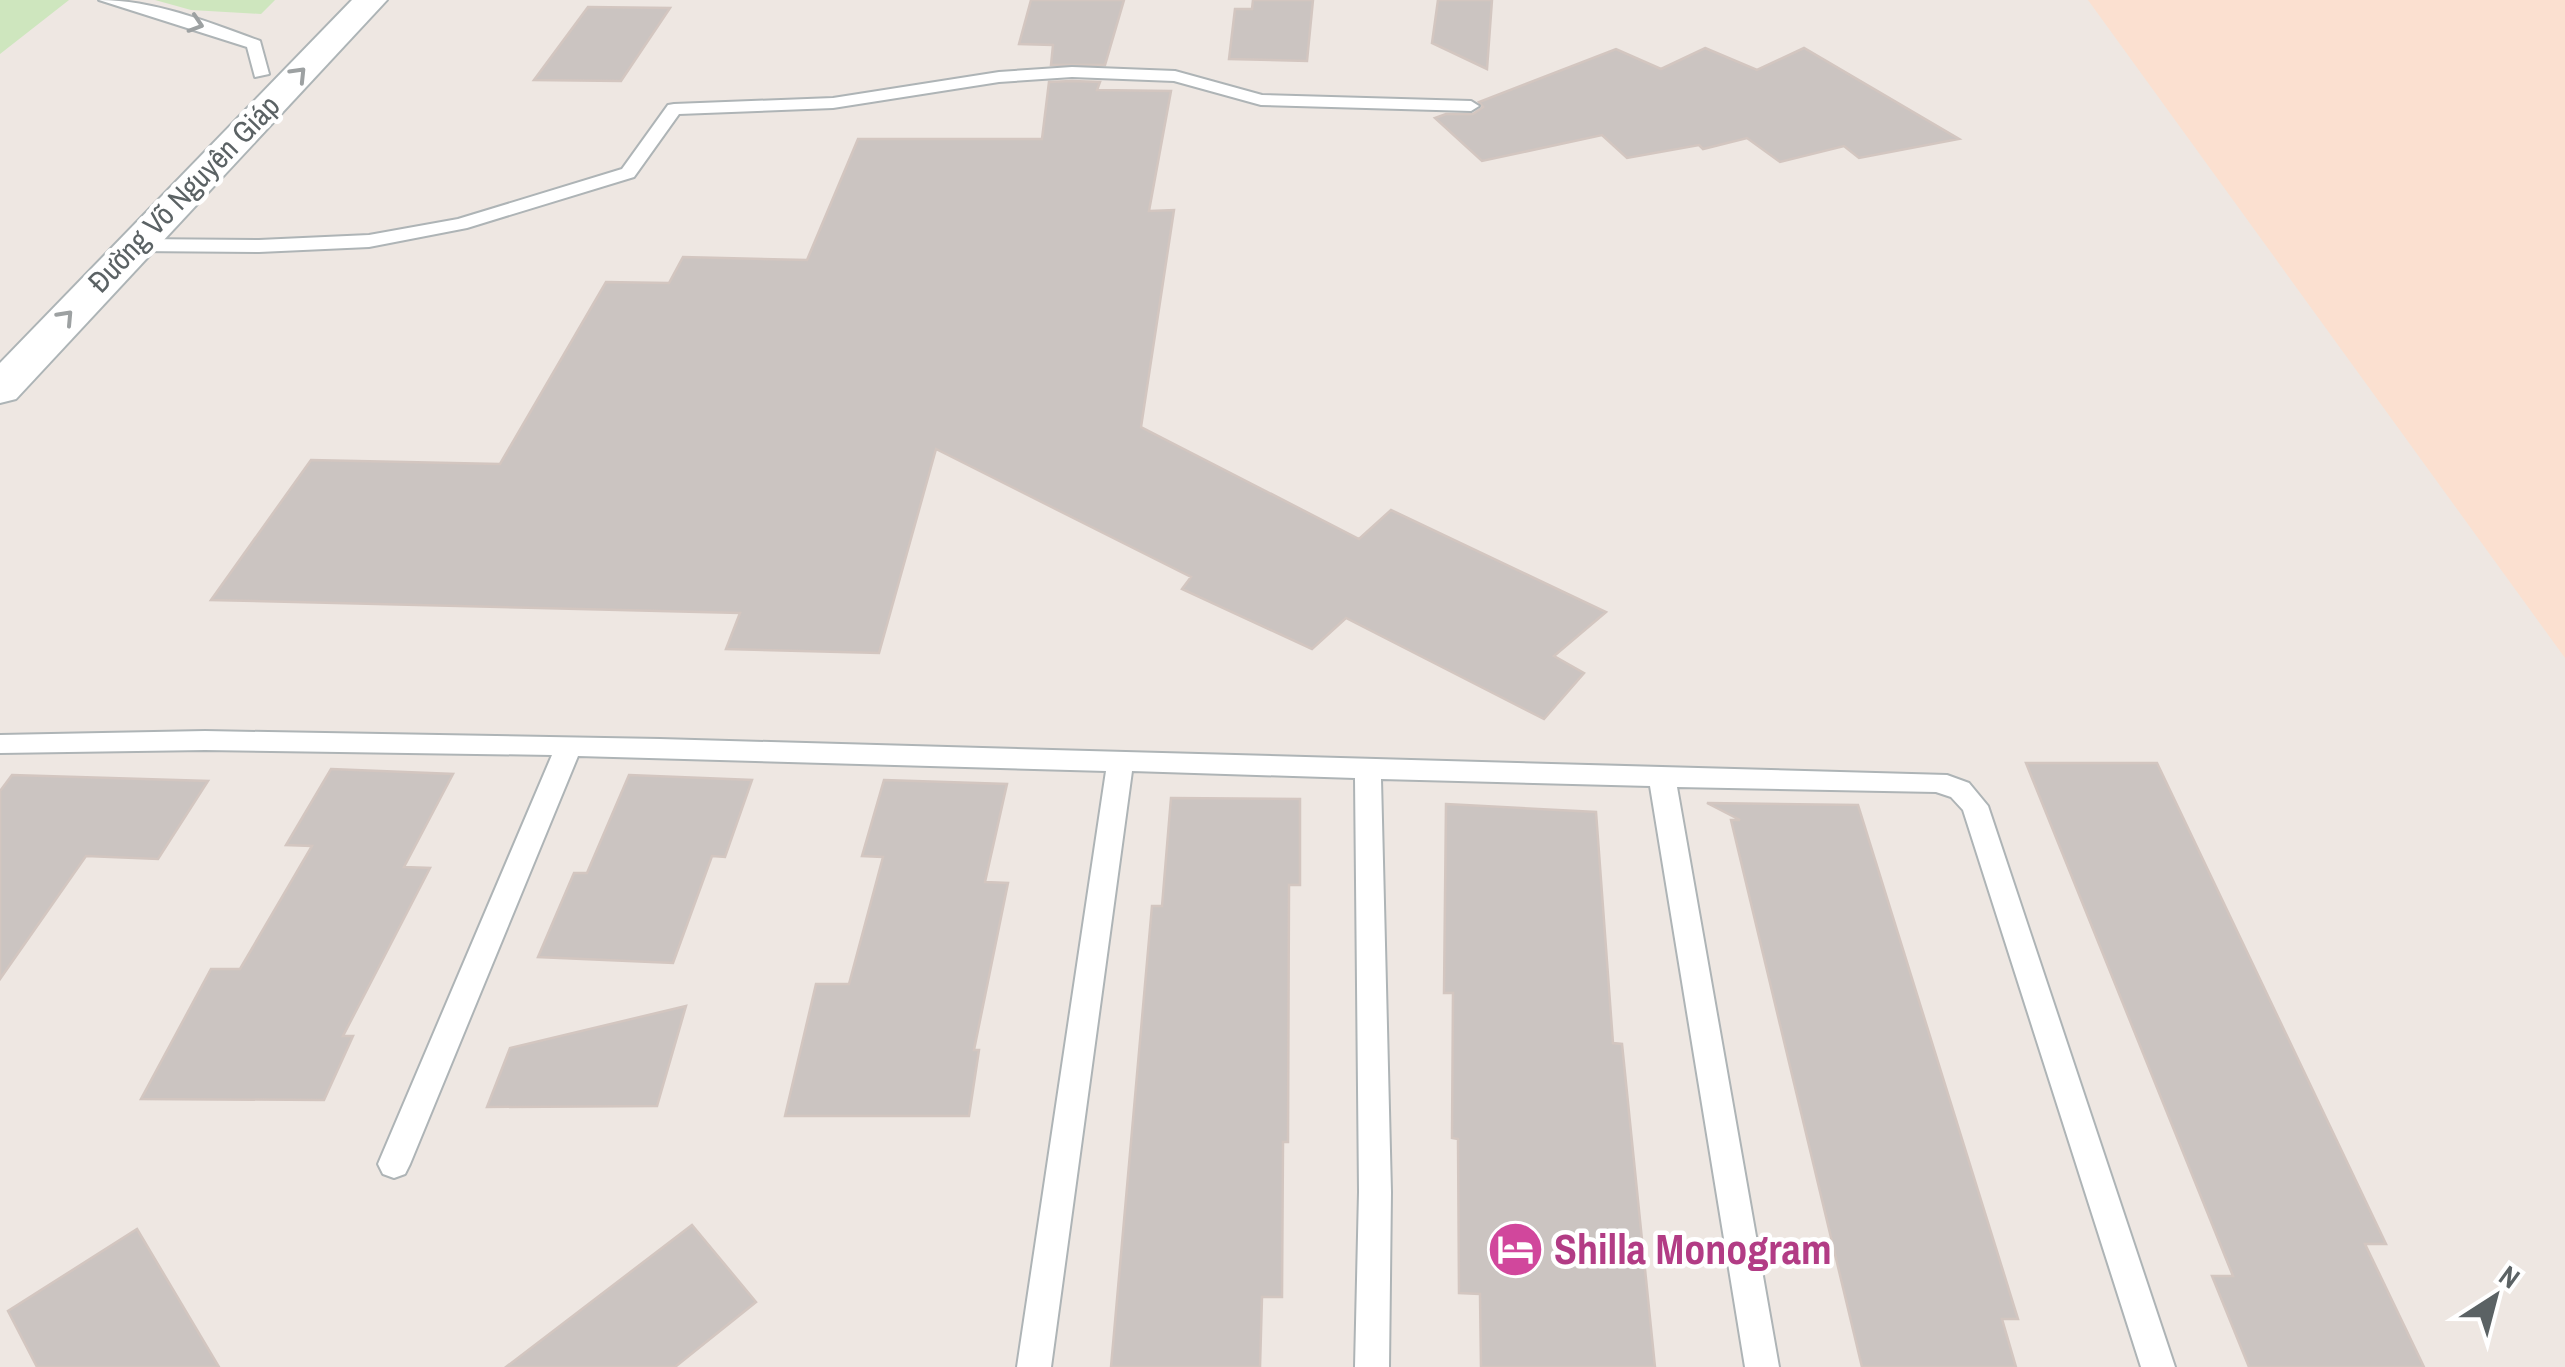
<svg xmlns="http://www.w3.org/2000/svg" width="2565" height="1367" viewBox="0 0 2565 1367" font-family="'Archivo Narrow',sans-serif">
<rect width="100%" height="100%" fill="#eee7e2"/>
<!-- green -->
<path fill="#cee6be" d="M0 0H69L0 54Z
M155 0H275L261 14 191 10Z"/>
<!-- sand -->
<path fill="#fbe0d0" d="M2088 0H2565V658Z"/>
<!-- building -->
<path fill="#cbc4c1" stroke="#d3c6c0" stroke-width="2.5" d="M1031 0H1124L1105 65H1051L1053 45 1019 44Z
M1253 0H1313L1307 61 1229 59 1235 9H1252Z
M1438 0H1492L1487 69 1432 43Z
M588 7 670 8 621 81 534 80Z
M1705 48 1757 70 1804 48 1959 139 1859 158 1844 146 1780 162 1747 138 1703 149 1699 145 1627 158 1602 135 1482 161 1435 118 1446 114H1473L1483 107 1479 102 1616 49 1661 69Z
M1072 81 1100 82 1097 90 1171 91 1149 211 1174 210 1141 427 1359 539 1391 510 1606 612 1554 656 1584 673 1544 719 1346 618 1312 649 1182 589 1191 577 936 449 879 653 726 649 740 613 211 600 311 460 500 464 606 282 669 283 683 257 807 260 858 139H1042L1049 82Z
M2026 763H2157L2386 1244H2365L2424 1367H2249L2212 1276H2233Z
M331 769 453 774 404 867 430 868 343 1036H353L324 1100 141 1099 211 969H240L312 846 286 845Z
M12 775 208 781 158 859 86 856 0 979V791Z
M629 775 752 780 725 857 712 856 673 963 538 957 574 873H587Z
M884 780 1007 784 985 882 1008 883 974 1050H979L969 1116H785L816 984H849L883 857 862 856Z
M1171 798 1300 799V885H1289L1288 1142H1283L1282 1297H1262L1260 1367H1111L1152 906H1162Z
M1707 803 1858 805 2018 1319H2002L2016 1367H1862L1731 820H1740Z
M1446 804 1596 812 1613 1043 1622 1044 1655 1367H1481L1480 1294 1459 1293 1458 1139 1452 1138 1453 993H1444Z
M686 1006 657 1106 487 1107 510 1048Z
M692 1225 756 1302 675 1367H506Z
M137 1229 219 1367H37L8 1311Z"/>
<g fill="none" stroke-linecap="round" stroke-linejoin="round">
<defs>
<path id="lane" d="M99 0C154 0 208 22 260 41L269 74 255 77 247 47Z
M1072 67 1175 71 1262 95 1471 101 1479 106 1471 111 1261 105 1174 81 1072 77 999 82 833 108 679 114 634 177 467 228 369 247 259 252 134 251 125 245 134 239 259 240 369 235 458 219 622 169 668 105 674 104 833 98 999 72Z
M205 731 660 739 1947 775 1969 783 1988 806 2175 1367H2141L1963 810 1951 797 1936 792 1677 787 1779 1367H1745L1650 786 1381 779 1391 1192 1389 1367H1355L1359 1192 1355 778 1132 771 1051 1367H1017L1106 771 578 756 410 1164 405 1174 394 1178 383 1174 378 1164 552 755 205 750 0 753V735Z"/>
<path id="secondary" d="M352 0H387L16 399 0 403V363Z"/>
</defs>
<!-- lane casing -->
<use href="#lane" stroke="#aeb4b6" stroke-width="4"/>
<!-- secondary casing -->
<use href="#secondary" stroke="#adb4b6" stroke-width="4"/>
<!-- lane -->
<use href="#lane" fill="#fff" fill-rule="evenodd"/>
<!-- secondary -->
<use href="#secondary" fill="#fff" fill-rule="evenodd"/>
</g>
<!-- one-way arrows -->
<defs><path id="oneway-chevron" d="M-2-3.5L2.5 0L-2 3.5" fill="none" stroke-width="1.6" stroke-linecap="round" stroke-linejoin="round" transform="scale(2.5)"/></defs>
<g stroke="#9da1a2">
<use href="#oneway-chevron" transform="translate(196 24) rotate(18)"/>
<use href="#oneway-chevron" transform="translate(299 74) rotate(-46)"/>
<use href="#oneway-chevron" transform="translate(66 317) rotate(-47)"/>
</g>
<!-- icons -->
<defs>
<symbol id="hotel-disc" viewBox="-11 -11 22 22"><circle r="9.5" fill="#d1479c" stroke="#fff"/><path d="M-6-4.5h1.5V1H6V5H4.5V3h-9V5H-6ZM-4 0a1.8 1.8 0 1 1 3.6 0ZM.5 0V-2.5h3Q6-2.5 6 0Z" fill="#fff"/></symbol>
</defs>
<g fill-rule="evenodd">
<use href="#hotel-disc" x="1484" y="1218" width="63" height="63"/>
</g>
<g text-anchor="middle" stroke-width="9" stroke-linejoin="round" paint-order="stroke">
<!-- far-street labels -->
<g font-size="30" fill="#5b6264" stroke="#fff">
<text transform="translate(184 194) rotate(-46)" y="10">Đường Võ Nguyên Giáp</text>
</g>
<!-- near-hotel labels -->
<g font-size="42" font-weight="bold" fill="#b23c85" stroke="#fff" text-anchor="start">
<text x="1554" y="1264">Shilla Monogram</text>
</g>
</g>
<!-- north arrow -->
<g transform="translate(2495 1297) rotate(36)" stroke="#ffffff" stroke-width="8" paint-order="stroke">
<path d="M0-8L18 38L0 25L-18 38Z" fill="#5b6264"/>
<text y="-15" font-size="28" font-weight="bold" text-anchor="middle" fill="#5b6264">N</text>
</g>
</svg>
